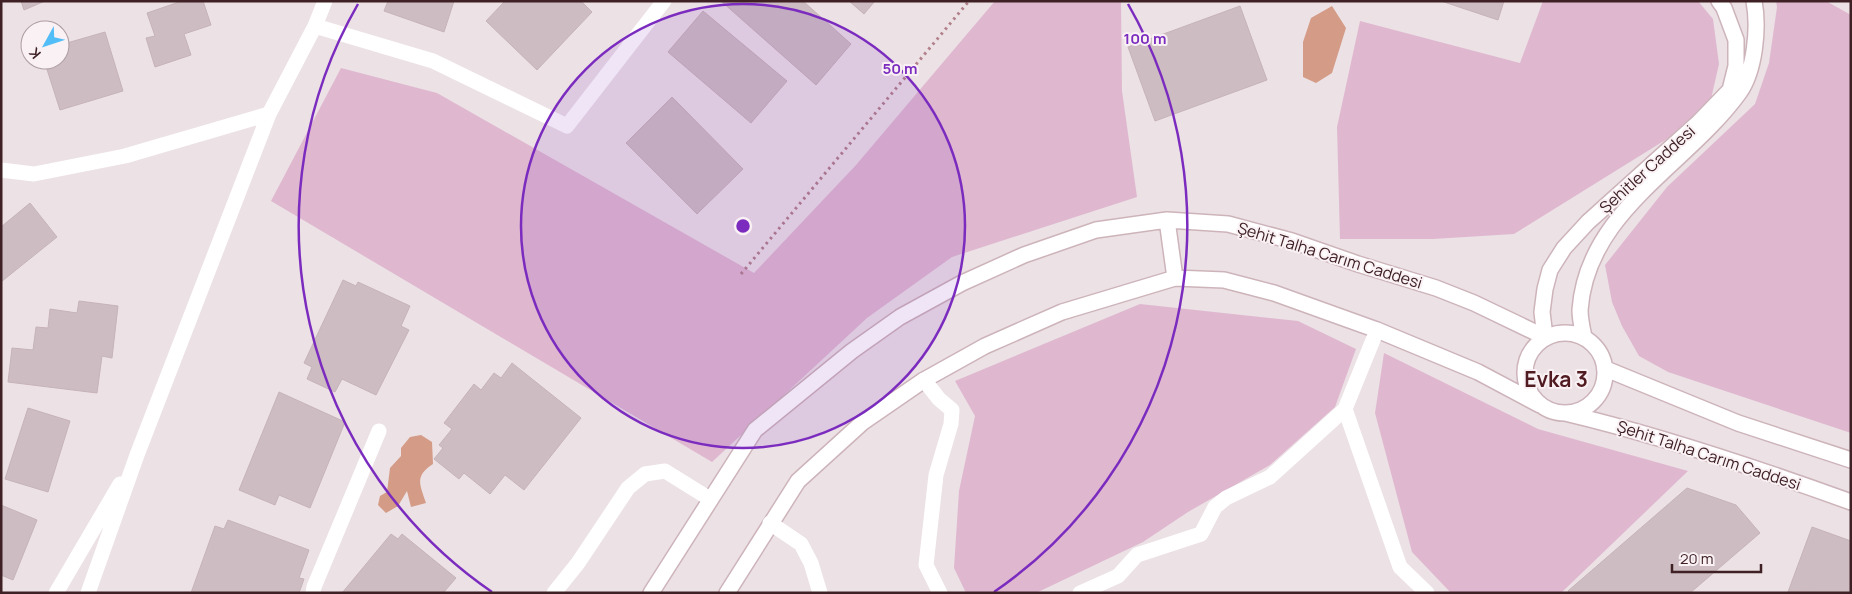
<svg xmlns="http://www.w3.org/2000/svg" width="1852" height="594" viewBox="0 0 1852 594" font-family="Manrope,sans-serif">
<rect width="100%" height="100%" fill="#ece1e5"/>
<!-- green -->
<path fill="#dfb8d0" d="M995 1H1121L1122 91 1137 197 952 257 867 318 712 462 271 201 341 68 437 93 754 273 856 165Z
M1543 1H1698L1713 19 1719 64 1711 99 1675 134 1514 234 1433 239H1340L1337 127 1360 21 1520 63Z
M1776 1H1826L1851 15V433L1668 372 1639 356 1622 326 1612 302 1605 265 1667 187 1755 104 1769 63 1777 7Z
M1140 304 1298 321 1356 349 1335 407 1270 465 1188 512 1143 542 1036 593H966L954 568 959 491 975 416 955 381Z
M1384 353 1538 429 1688 471 1561 593H1451L1412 552 1375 413Z"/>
<!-- water -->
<path fill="#d49b86" d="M1332 6 1346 28 1332 73 1316 83 1303 77V42L1311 18Z
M421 435 432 442 433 464C414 476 420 485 426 503L411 507 407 491 398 506 386 513 378 505 380 496 387 492 390 468 401 456V448L410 437Z"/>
<!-- building -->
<path fill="#cdbdc2" stroke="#c6b3b9" d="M21 1H45L24 10Z
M182 1H203L211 25 184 34 191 55 155 67 146 38 155 36 147 13Z
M388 1H454L444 32 384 11Z
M505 1H581L592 12 537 70 486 21Z
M721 1H803L851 44 816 85Z
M849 1H875L864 14Z
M1441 1H1504L1498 20Z
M1240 6 1267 80 1155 121 1128 47Z
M703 11 787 81 751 123 668 52Z
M105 32 123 91 60 110 44 60H60V45Z
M672 97 743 169 697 214 626 143Z
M30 203 57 237 1 282V227Z
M343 280 356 286 358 282 410 306 401 326 409 330 376 395 342 379 335 392 307 379 312 367 304 363Z
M79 301 118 306 112 358 102 356 97 393 8 382 12 348 33 350 36 327 48 328 50 309 77 313Z
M512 363 581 418 524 490 505 475 490 494 464 473 459 479 434 459 443 448 439 445 452 429 444 423 474 384 481 390 494 373 501 378Z
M279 392 345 422 310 508 279 495 275 505 239 490Z
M28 408 70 421 48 492 5 479Z
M1687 488 1736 505 1760 533 1690 593H1569L1568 591Z
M1 505 37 520 13 580 1 575Z
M228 520 309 550 299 578 304 579 299 593H191L215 526 224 529Z
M1812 527 1851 541V593L1788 592Z
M391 534 398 539 402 534 456 578 444 592 446 593H342Z"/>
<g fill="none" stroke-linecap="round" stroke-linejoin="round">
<defs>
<path id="secondary" d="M1167 220 1175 278
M1525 373a40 40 0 1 1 80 0a40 40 0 1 1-80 0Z
M1545 337 1542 312 1545 289 1550 270 1564 248 1588 222 1699 122 1730 90 1736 66V40L1724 8 1719 1
M1584 337C1582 328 1580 319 1580 310 1587 211 1686 166 1739 93 1755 71 1759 28 1754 1
M1606 369 1738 423 1851 460
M1565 413C1662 436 1757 468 1851 502
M651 593 755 430 852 351 900 317 962 283 1024 255 1096 230 1167 220 1228 224 1292 241 1358 264 1436 288 1474 303 1545 337
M727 593 798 481 863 422 924 380 985 346 1062 312 1175 278 1224 280 1274 293 1377 330 1478 372 1540 405"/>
</defs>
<!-- secondary casing -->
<use href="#secondary" stroke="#cdb4ba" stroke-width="18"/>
<!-- path -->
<path stroke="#b1808a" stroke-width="3" stroke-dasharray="2.5 4" stroke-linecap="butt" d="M741 274 969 1"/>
<!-- street -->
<path stroke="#fff" stroke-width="15" d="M315 26 433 61 567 126 664 1
M1 170 34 174 125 156 269 114
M924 380 939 399 952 410 951 424 936 475 926 565 940 593
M1345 409 1400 567 1427 593
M770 523 801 544 811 563 820 593
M56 593 120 484
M88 593 137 455 269 114 315 26 325 1
M313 593 314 587 379 431
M554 593 578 563 628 488 645 474 665 471 710 499
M1080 593 1118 576 1137 555 1201 534 1215 507 1226 498 1270 477 1345 409 1377 330"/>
<!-- secondary -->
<use href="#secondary" stroke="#fff" stroke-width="15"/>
</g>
<!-- distance rings -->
<circle cx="743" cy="226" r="222" fill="#7b2cbf" fill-opacity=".12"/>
<g fill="none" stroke="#7b2cbf" stroke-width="2.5">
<circle cx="743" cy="226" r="222"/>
<path d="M492 592A444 444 0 0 1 358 4M1128 4A444 444 0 0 1 994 592"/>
</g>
<g text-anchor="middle" stroke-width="4" stroke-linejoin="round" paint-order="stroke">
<!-- street labels -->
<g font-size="16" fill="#3e2025" stroke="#f9f1f4">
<text transform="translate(1647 169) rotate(-42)" y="6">Şehitler Caddesi</text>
<text transform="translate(1330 255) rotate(17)" y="6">Şehit Talha Carım Caddesi</text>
<text transform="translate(1709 455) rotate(18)" y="6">Şehit Talha Carım Caddesi</text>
</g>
<!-- district labels -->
<g font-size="21" font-weight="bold" fill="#511b22" stroke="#f9f1f4">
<text x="1556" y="387">Evka 3</text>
</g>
</g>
<circle cx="743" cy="226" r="8" fill="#7b2cbf" stroke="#f9f1f4" stroke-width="2.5"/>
<g font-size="15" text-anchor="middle" font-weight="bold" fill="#7b2cbf" stroke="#f9f1f4" stroke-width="4" stroke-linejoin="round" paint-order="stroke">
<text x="1145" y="44">100 m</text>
<text x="900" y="74">50 m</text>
</g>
<!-- border -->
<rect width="1852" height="594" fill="none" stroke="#3e2025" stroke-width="5"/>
<!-- north arrow -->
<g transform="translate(45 45) rotate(230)"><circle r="24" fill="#f9f1f4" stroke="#ae9da1"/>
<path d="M0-4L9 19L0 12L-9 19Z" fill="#53bdf8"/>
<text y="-8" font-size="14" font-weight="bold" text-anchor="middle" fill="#3e2025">K</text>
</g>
<!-- scale -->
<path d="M1672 564v8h89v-8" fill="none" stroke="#3e2025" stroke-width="2.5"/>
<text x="1680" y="564" font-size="15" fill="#3e2025" stroke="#f9f1f4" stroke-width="4" paint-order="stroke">20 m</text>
</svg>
